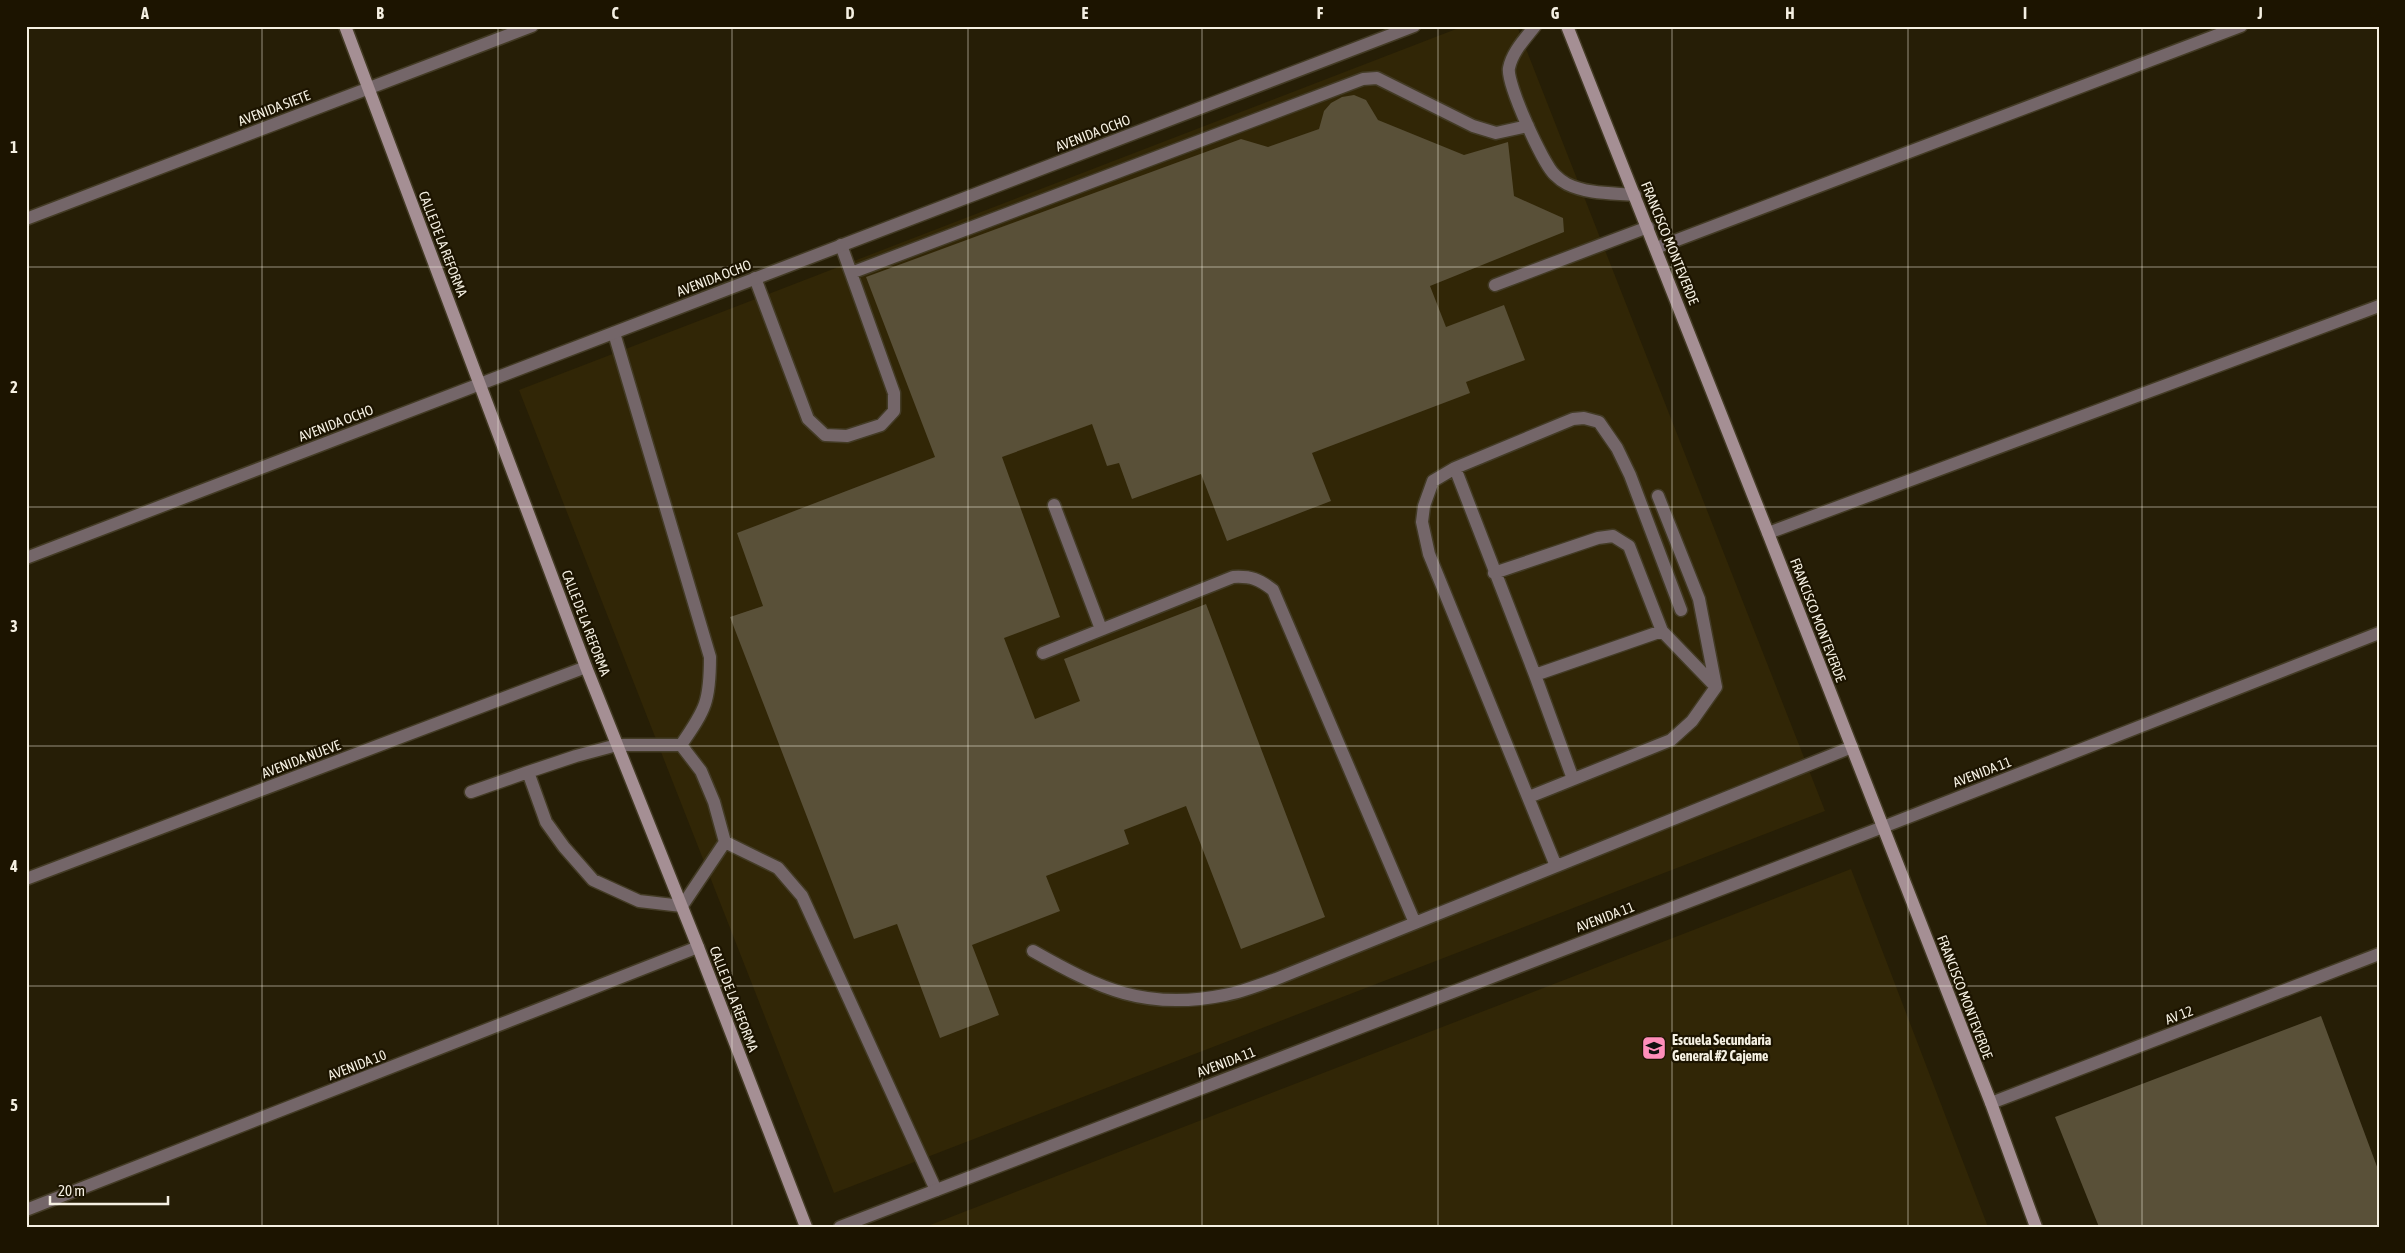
<svg xmlns="http://www.w3.org/2000/svg" width="2405" height="1253" viewBox="0 0 2405 1253" font-family="'Asap Condensed',sans-serif">
<rect width="100%" height="100%" fill="#261e06"/>
<!-- built -->
<path fill="#312606" d="M1464 26H1517L1825 811 834 1193 519 390Z
M1851 869 1988 1227H925Z"/>
<!-- building -->
<path fill="#595038" d="M1354 95 1366 100 1378 120 1464 155 1508 142 1514 196 1563 218 1564 232 1430 286 1446 327 1504 305 1525 360 1466 382 1470 393 1312 453 1331 501 1227 541 1201 474 1132 499 1119 463 1107 466 1092 424 1002 457 1060 617 1004 638 1035 719 1080 701 1064 659 1206 604 1325 917 1241 949 1186 806 1124 830 1129 844 1046 876 1060 911 972 945 999 1015 940 1038 897 924 854 939 730 617 763 606 737 533 935 457 866 277 1241 139 1268 147 1319 129 1324 111 1331 103 1342 97Z
M2321 1016 2379 1172V1227H2099L2055 1117Z"/>
<g fill="none" stroke-linecap="round" stroke-linejoin="round">
<defs>
<path id="service" d="M1535 26C1525 39 1512 52 1509 68 1506 83 1543 164 1555 175 1558 178 1563 182 1567 184 1587 194 1613 193 1635 195
M851 273 1363 79 1377 78 1473 126 1496 133 1528 126
M755 278 808 419 825 435 847 436 881 425 894 411V393L841 245
M1495 285 1648 227
M614 333 710 657C710 701 706 709 681 745
M1455 468 1535 675 1573 779
M1054 505 1101 629
M1494 573 1598 538 1613 536 1629 546 1662 631
M1043 653 1233 577C1251 576 1259 579 1273 590L1415 923
M1535 675 1662 631 1716 687
M617 745H681L701 771 714 802 725 842 682 906 639 901 593 880 564 847 546 822 528 772 576 756Z
M471 792 528 772
M1529 797 1671 740 1692 721 1716 687 1699 599 1658 496
M725 842 778 868 802 896 936 1190
M1556 866 1429 554 1422 522 1424 506 1433 481 1455 468 1573 419 1584 418 1599 422 1617 448 1630 475 1681 610
M1033 951C1100 989 1146 1011 1225 995 1242 992 1259 985 1276 979L1852 747"/>
<path id="minor" d="M1656 248 2241 26
M1768 533 2379 306
M26 558 1414 26
M26 879 586 667
M1991 1103 2379 954
M26 1210 698 947
M840 1227 1883 827 2379 633"/>
<path id="tertiary" d="M26 219 532 26"/>
<path id="secondary" d="M345 26 586 667 698 947 806 1227
M1567 26 1768 533 1991 1103 2036 1227"/>
</defs>
<!-- service casing -->
<use href="#service" stroke="#433b25" stroke-width="15"/>
<!-- minor casing -->
<use href="#minor" stroke="#433b25" stroke-width="15"/>
<!-- tertiary casing -->
<use href="#tertiary" stroke="#433b25" stroke-width="15"/>
<!-- secondary casing -->
<use href="#secondary" stroke="#433b25" stroke-width="15"/>
<!-- service -->
<use href="#service" stroke="#746669" stroke-width="12"/>
<!-- minor -->
<use href="#minor" stroke="#746669" stroke-width="12"/>
<!-- tertiary -->
<use href="#tertiary" stroke="#746669" stroke-width="12"/>
<!-- secondary -->
<use href="#secondary" stroke="#a58f94" stroke-width="12"/>
</g>
<!-- grid -->
<path fill="none" stroke="#f5f0e2" stroke-width="1" stroke-opacity="0.55" d="M262 26V1227M498 26V1227M732 26V1227M968 26V1227M1202 26V1227M1438 26V1227M1672 26V1227M1908 26V1227M2142 26V1227M26 267H2379M26 507H2379M26 746H2379M26 986H2379"/>
<!-- icons -->
<defs>
<symbol id="school-square" viewBox="-11 -11 22 22"><rect x="-9" y="-9" width="18" height="18" rx="4" fill="#ff8eba" stroke="#1c1400"/><path d="M0-5L7-2L0 1L-7-2ZM-4 1L0 2.5L4 1V4Q0 6-4 4Z" fill="#111"/></symbol>
</defs>
<g fill-rule="evenodd">
<use href="#school-square" x="1640" y="1034" width="28" height="28"/>
</g>
<g text-anchor="middle" stroke-width="4.5" stroke-linejoin="round" paint-order="stroke">
<!-- street labels -->
<g font-size="14" fill="#f5f0e2" stroke="#1c1400">
<text transform="translate(274 108) rotate(-21)" y="5">AVENIDA SIETE</text>
<text transform="translate(1093 133) rotate(-21)" y="5">AVENIDA OCHO</text>
<text transform="translate(1670 243) rotate(68)" y="5">FRANCISCO MONTEVERDE</text>
<text transform="translate(443 244) rotate(69)" y="5">CALLE DE LA REFORMA</text>
<text transform="translate(714 278) rotate(-21)" y="5">AVENIDA OCHO</text>
<text transform="translate(336 423) rotate(-21)" y="5">AVENIDA OCHO</text>
<text transform="translate(1818 620) rotate(69)" y="5">FRANCISCO MONTEVERDE</text>
<text transform="translate(586 623) rotate(69)" y="5">CALLE DE LA REFORMA</text>
<text transform="translate(301 759) rotate(-21)" y="5">AVENIDA NUEVE</text>
<text transform="translate(1982 772) rotate(-21)" y="5">AVENIDA 11</text>
<text transform="translate(1605 917) rotate(-21)" y="5">AVENIDA 11</text>
<text transform="translate(1965 997) rotate(69)" y="5">FRANCISCO MONTEVERDE</text>
<text transform="translate(734 999) rotate(69)" y="5">CALLE DE LA REFORMA</text>
<text transform="translate(2179 1015) rotate(-21)" y="5">AV 12</text>
<text transform="translate(1226 1062) rotate(-21)" y="5">AVENIDA 11</text>
<text transform="translate(357 1065) rotate(-21)" y="5">AVENIDA 10</text>
</g>
<!-- poi labels -->
<g font-size="14" font-weight="bold" fill="#f5f0e2" stroke="#1c1400" text-anchor="start">
<text x="1672" y="1045">Escuela Secundaria<tspan x="1672" dy="16">General #2 Cajeme</tspan></text>
</g>
</g>
<!-- border -->
<rect width="2405" height="1253" fill="none" stroke="#1c1400" stroke-width="55"/>
<!-- scale -->
<path d="M50 1196v8h118v-8" fill="none" stroke="#f5f0e2" stroke-width="2.5"/>
<text x="58" y="1196" font-size="15" fill="#f5f0e2" stroke="#1c1400" stroke-width="4" paint-order="stroke">20 m</text>
<rect x="28" y="28" width="2350" height="1198" fill="none" stroke="#f5f0e2" stroke-width="2"/>
<g font-size="16" text-anchor="middle" font-weight="bold" fill="#f5f0e2">
<text x="145" y="19">A</text>
<text x="380" y="19">B</text>
<text x="615" y="19">C</text>
<text x="850" y="19">D</text>
<text x="1085" y="19">E</text>
<text x="1320" y="19">F</text>
<text x="1555" y="19">G</text>
<text x="1790" y="19">H</text>
<text x="2025" y="19">I</text>
<text x="2260" y="19">J</text>
<text x="14" y="153">1</text>
<text x="14" y="393">2</text>
<text x="14" y="632">3</text>
<text x="14" y="872">4</text>
<text x="14" y="1111">5</text>
</g>
</svg>
